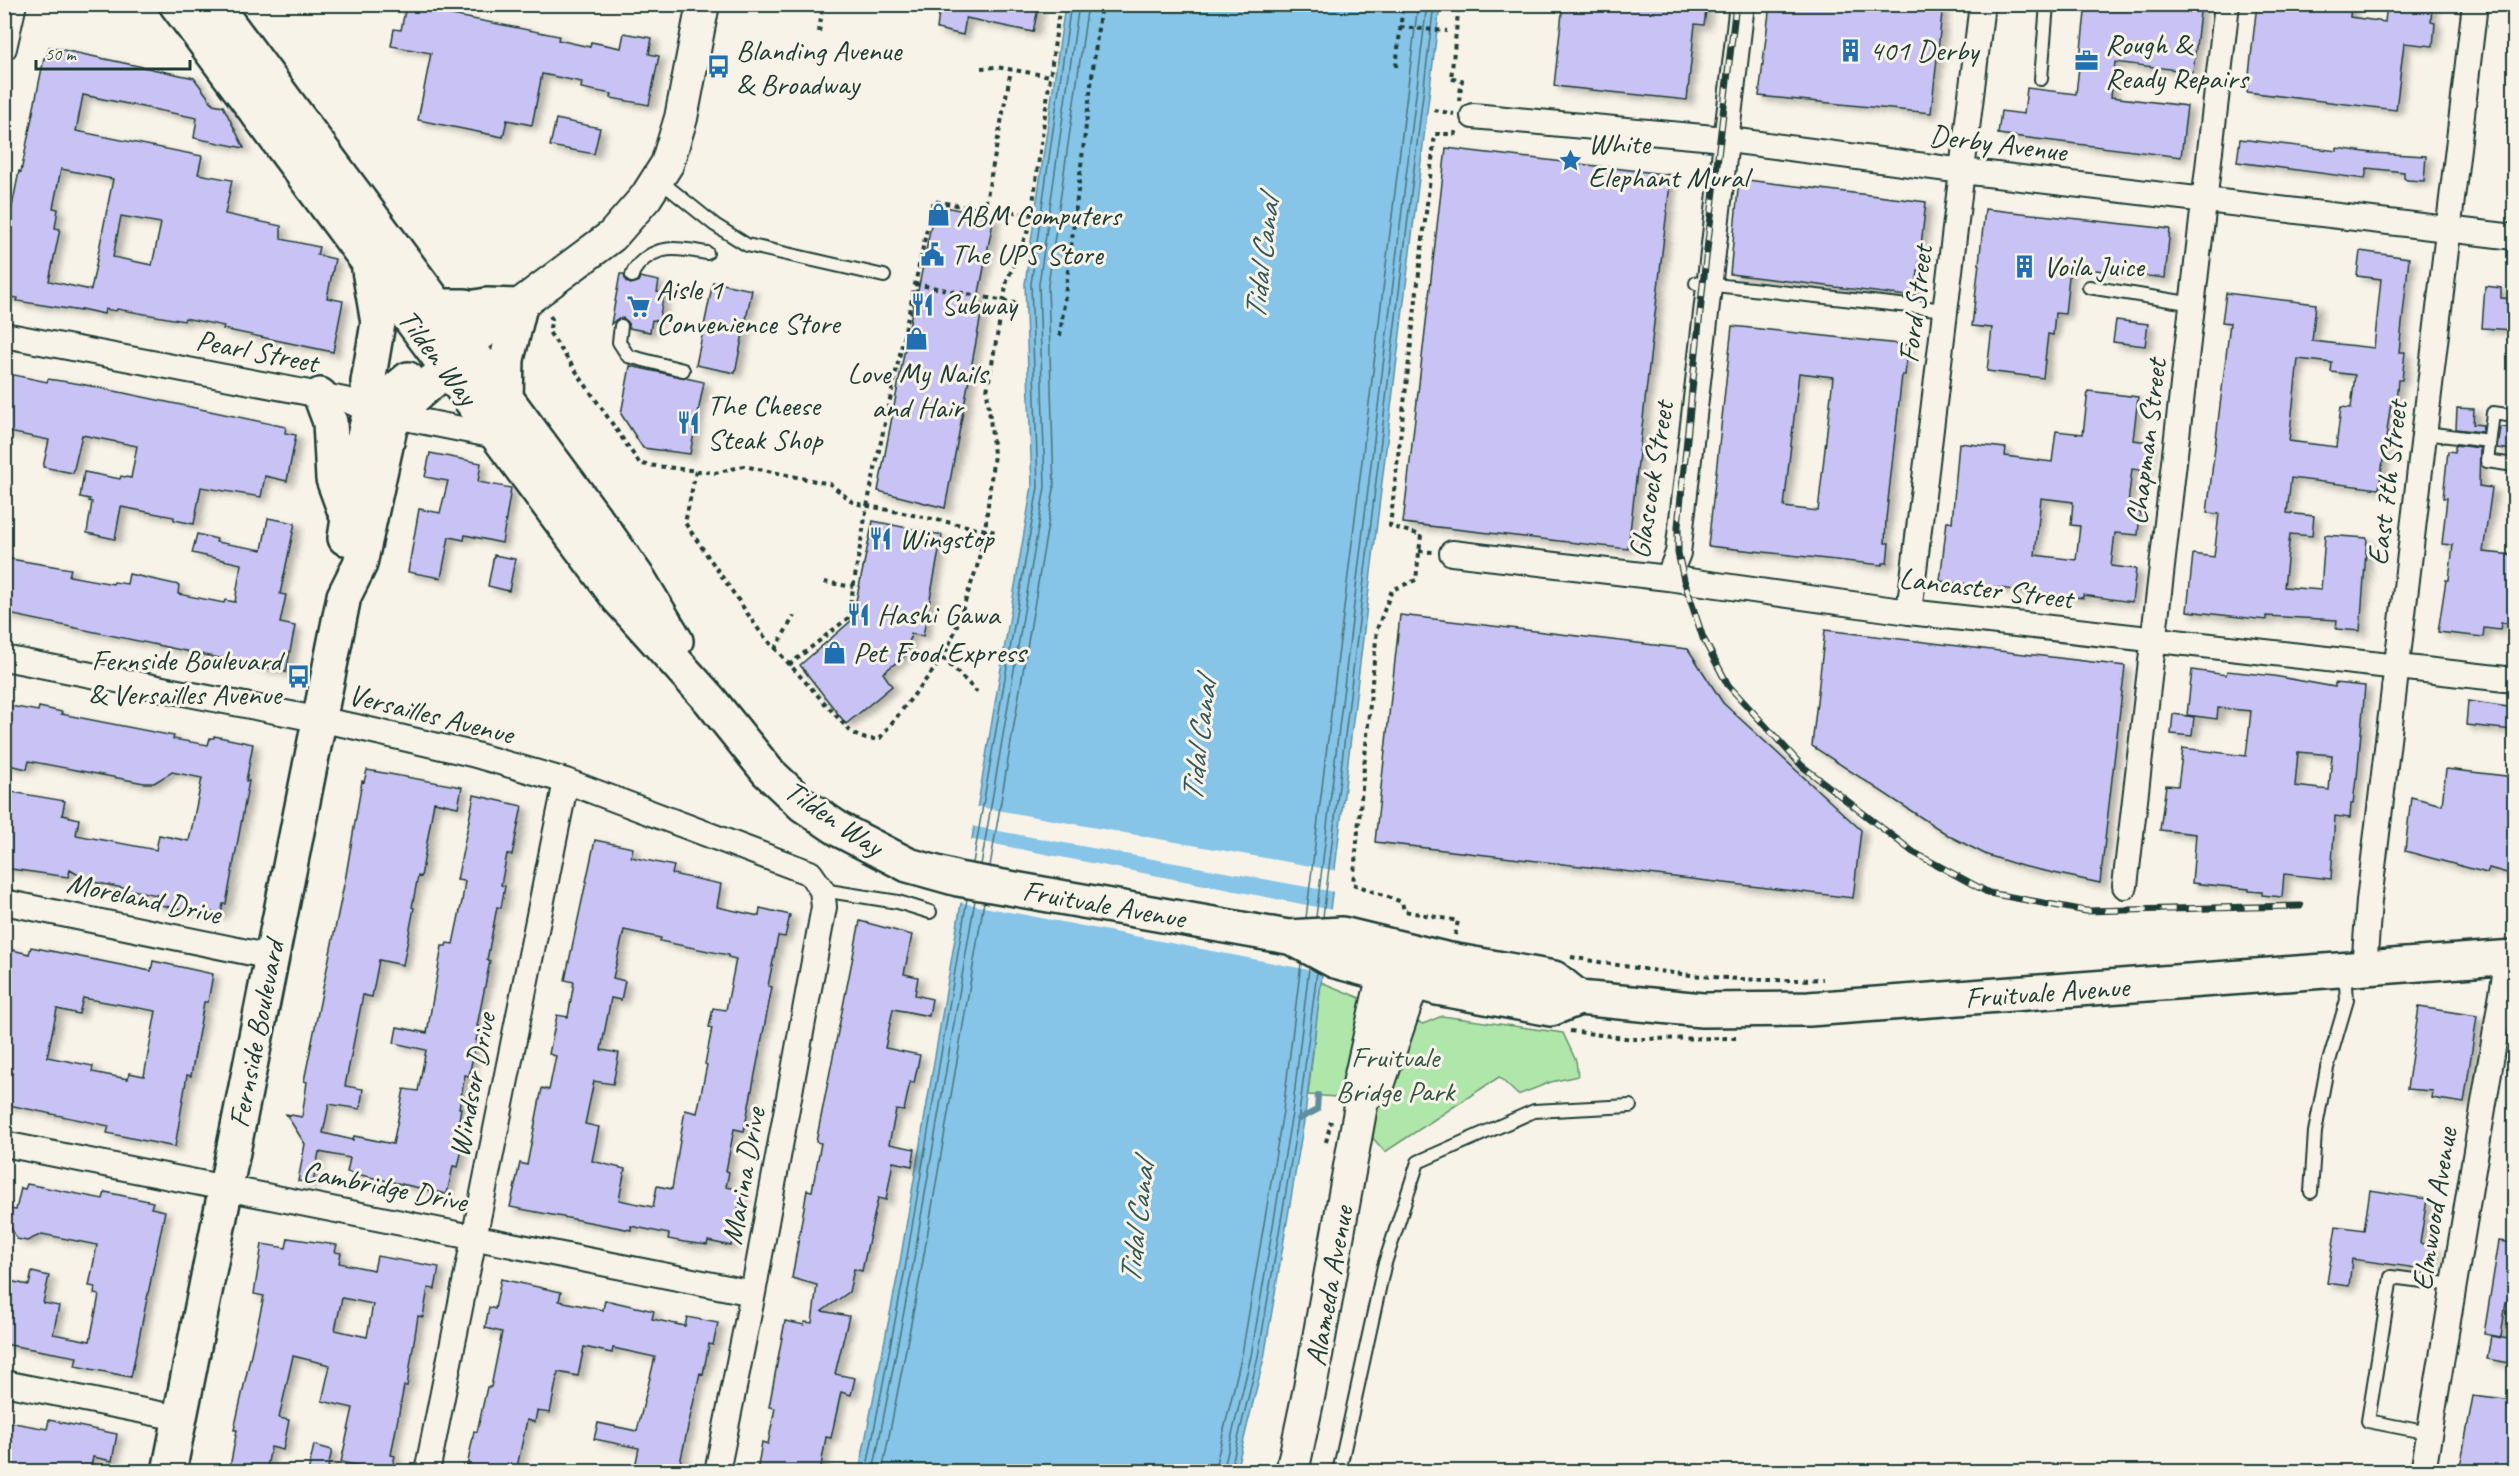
<svg xmlns="http://www.w3.org/2000/svg" width="2519" height="1476" viewBox="0 0 2519 1476" font-family="Caveat,sans-serif">
<defs>
<filter id="shadow"><feDropShadow dx="6" dy="4" stdDeviation="3" flood-color="#0004"/></filter>
</defs>
<rect width="100%" height="100%" fill="#f7f3e8"/>
<filter id="ink" filterUnits="userSpaceOnUse"><feTurbulence type="fractalNoise" baseFrequency=".0167" numOctaves="2"/><feDisplacementMap in="SourceGraphic" scale="12" xChannelSelector="R" yChannelSelector="G"/><feConvolveMatrix kernelMatrix="1 2 1 2 8 2 1 2 1" color-interpolation-filters="sRGB"/></filter>
<g filter="url(#ink)">
<!-- green -->
<path fill="#afe6a9" stroke="#67926e" stroke-width="1.5" d="M1321 982 1423 1024 1442 1016 1563 1033 1576 1061 1578 1076 1551 1082 1518 1095 1499 1077 1385 1152 1337 1097 1308 1095Z"/>
<!-- water -->
<path fill="#86c5e7" stroke="#5d8f9f" stroke-width="1.5" d="M1065 5H1440L1305 1115 1264 1358 1236 1471 859 1472 899 1268 1032 486 1025 284Z"/>
<!-- pier -->
<path fill="#f7f3e8" d="M974 806 1338 871 1335 892 971 826Z
M968 839 1333 910 1325 973 958 902Z"/>
<g fill="none" stroke-linecap="round" stroke-linejoin="round">
<!-- shore -->
<path stroke="#48737c" stroke-width="1.5" d="M973 863 1038 487 1031 284 1071 4
M981 865 1045 487 1039 284 1079 4
M990 866 1054 489 1048 285 1088 4
M1316 917 1427 4
M1323 917 1434 4
M1306 918 1418 4
M866 1472 905 1269 967 899
M873 1472 912 1270 975 900
M882 1472 921 1272 984 902
M1214 1472 1242 1354 1283 1111 1301 963
M1223 1472 1251 1356 1292 1113 1309 968
M1230 1472 1258 1357 1299 1114 1317 972"/>
<!-- stream -->
<path stroke="#5d8f9f" stroke-width="6" d="M1299 1119 1317 1110 1318 1095"/>
</g>
<!-- building -->
<path fill="#c9c2f4" stroke="#1f3d34" stroke-width="1.5" fill-rule="evenodd" filter="url(#shadow)" d="M940 4H1039L1033 32 966 18 963 35 937 29Z
M1563 4H1707L1704 25 1695 24 1687 100 1554 86Z
M1770 4H1943L1931 113 1759 96Z
M2086 4H2201L2193 72 2115 62 2111 97 2187 106 2181 157 1998 134 2001 111 2024 114 2027 88 2076 94Z
M2257 4H2351L2350 17 2385 22 2387 4H2432L2431 22 2435 23 2433 46 2404 43 2396 110 2247 92Z
M406 6 559 36 558 40 590 47 591 42 621 48 624 33 652 38 649 54 659 56 649 105 611 98 612 94 581 88 582 82 542 74 532 125 507 120 503 137 418 120 431 53 391 46 394 29 401 30Z
M49 47 194 78 213 104 223 106 244 148 194 138 197 118 83 95 76 131 202 156 198 174 232 180 225 214 281 226V239L319 247 317 255 335 259 327 298 343 301 333 352 223 329 224 326 185 318 184 321 117 309 116 311 105 309 104 314 81 309V311L17 301 18 298 4 296V244L8 227 19 171 21 172 44 58H47ZM61 169 113 179 91 290 49 281 60 229 55 228 58 209 53 208ZM121 216 161 223 152 265 113 257Z
M556 119 600 128 594 154 550 146Z
M2240 139 2337 151V148L2372 153 2426 156 2424 181 2407 180 2404 178V172L2367 168 2365 179 2237 162Z
M1446 148 1671 175 1628 549 1403 523Z
M1739 179 1926 202 1915 297 1730 274Z
M935 205 994 217 977 303 983 304 945 508 878 491 916 290 918 291Z
M1985 209 2170 229 2165 278 2070 267 2065 314 2055 313 2053 335 2048 334 2043 378 1987 371 1992 328 1972 326Z
M2360 251 2409 258 2399 352H2405L2402 380H2398L2396 402H2391L2379 489 2291 478 2287 513 2314 516 2312 536 2290 534 2284 587 2321 590 2325 535 2367 538 2360 631 2336 629 2337 620 2266 616V620L2187 611 2193 554 2214 557 2219 514 2207 513 2230 323 2222 322 2226 293 2316 304 2312 341 2374 348 2381 279 2357 276ZM2298 359 2332 363 2331 372 2355 375 2351 408 2341 407 2336 447 2289 441Z
M620 274H624L626 282 631 284 638 282 640 277 659 281 657 292 664 293 659 321 652 320 650 332 629 328 628 322 623 318 617 319 611 324Z
M713 282 752 290 735 373 696 365Z
M2485 286 2501 288V298L2514 299V330L2482 328Z
M2116 320 2148 324 2145 346 2113 342Z
M1732 326 1908 345 1905 375H1902L1886 519 1885 543H1889L1887 563H1883L1882 565 1708 546ZM1799 373 1833 377 1818 511 1784 507Z
M630 366 704 382 690 454 643 448 621 414Z
M4 373 47 382 48 379 81 384 286 427 285 433 296 435 287 481 265 476 261 497 201 487 194 524 174 520V517L121 507 115 539 87 533 92 502 89 501 90 499 80 497 84 472 120 479 121 476 131 478 137 446 82 435 73 473 43 467 49 440 4 431Z
M2088 391 2138 397 2133 440 2150 442 2146 471 2132 469 2127 512 2140 513 2138 535 2115 533 2111 566 2136 569 2132 602 2083 595V598L1940 581 1947 521 1952 522 1959 443 2006 448 2005 456 2052 462 2056 431 2083 434ZM2041 498 2073 502 2071 525 2080 526 2076 560 2035 555Z
M2457 408 2474 409 2473 424 2483 425 2482 432 2456 429Z
M2500 427 2514 428V450L2497 448Z
M2455 445 2480 448 2479 486 2492 488 2483 552 2514 555V624L2501 623 2500 630 2484 628 2483 637 2438 632 2446 580H2449L2453 545 2442 544 2447 498H2443L2448 451 2455 452Z
M430 453 481 463 478 482 511 488 502 543 465 535 464 540 449 537 441 578 408 572 419 509 440 513 448 481 425 477Z
M268 518 295 523 280 594 286 595 280 623 295 626 286 672 4 613V558L71 569 69 576 113 584 114 582 127 584 129 574 179 585 178 594 224 603 225 600 235 602 241 564 192 553 197 534 217 539 216 542 262 550Z
M873 521 942 535 923 636 911 634 907 654 883 673 892 686 846 724 800 665 852 620Z
M494 555 515 559 509 591 488 586Z
M1400 615 1688 649 1723 703 1861 830 1853 898 1375 842Z
M1825 630 2125 666 2100 883 2022 866 1987 855 1951 837 1812 746Z
M2192 670 2226 675 2227 671 2274 676 2335 687V683L2365 686 2357 778H2356L2353 804H2351L2350 818 2335 816 2331 879 2284 874 2282 897 2262 895V892L2249 891V889L2192 883 2196 834 2160 830 2166 785 2178 786 2183 748 2246 756 2251 711 2218 708 2217 719 2187 715ZM2298 752 2332 755 2329 790 2295 786Z
M2468 701 2514 708V730L2466 725Z
M4 705 38 711 39 707 62 712 61 714 174 736 173 739 208 745 210 738H214V736L253 744 246 781H249L226 904H223L221 914 205 911V914L155 904 157 895 89 881 70 870 68 877 4 868V803L10 804 12 792 65 801 62 815 79 819 76 835 156 850 159 835 189 841 202 778 172 772 154 783H144L29 761 27 769 4 764Z
M2173 714 2194 717 2192 736 2171 734Z
M2446 769 2514 777V875L2489 868 2487 873 2405 851 2411 797 2442 805Z
M367 770 462 787 458 807 434 802 421 877 418 876 412 907 414 908 403 965 379 960 372 997 363 995 345 1086 363 1089 360 1109 329 1104 323 1133 353 1140 354 1136 393 1144 404 1089 418 1091 426 1050 394 1043 397 1027 427 1033 442 946H446L447 943 453 944 462 901 465 881 457 880 474 795 522 806 512 855 507 854 501 885 505 886 501 908 497 907 487 960 490 961 477 1026H479L469 1076 465 1075 459 1108H461L455 1144 463 1145 458 1167 453 1166 447 1194 347 1172 350 1158 319 1152 313 1183 298 1181 305 1144 286 1114 302 1117 307 1082 304 1081 346 875 362 781 364 782Z
M595 840 633 848 631 857 674 866 672 874 721 884 717 907 759 916 760 908 790 915 785 937 778 936 768 986 772 987 744 1131 734 1129 726 1171 729 1172 726 1187 742 1190 731 1246 708 1241 707 1245 684 1242 668 1239 669 1234 631 1226V1230L510 1207 520 1163 527 1165 542 1088 549 1090 556 1056 549 1054 557 1015 568 1017 574 982 565 980ZM624 930 661 938 660 941 728 955V957L736 959 726 1010 713 1008 709 1027 712 1028 705 1064 707 1065 697 1113 685 1110 672 1189 657 1186 653 1207 619 1200 625 1169 592 1161 599 1127 585 1124 594 1081 613 1084 619 1053 601 1050 611 998 621 1000 625 981 613 978Z
M860 921 912 935 904 974 918 977 915 995 932 999 929 1016 893 1009 885 1048 920 1055 914 1083 910 1082 904 1111 896 1110 889 1144 915 1149 912 1166 893 1162 886 1200 878 1198 862 1271 854 1269 849 1292 822 1311 849 1316 835 1374 855 1378 851 1395 841 1392 831 1438 826 1437 820 1472H757L762 1442 768 1444 775 1408 769 1407 785 1321 804 1325 805 1322 812 1323 817 1285 792 1278 807 1190 812 1191 821 1143 816 1142Z
M31 947 151 971 153 961 213 974 208 1002H204L191 1076 187 1075 175 1147 107 1133 109 1126 4 1104V948L29 954ZM83 998 156 1011 144 1076 129 1073 128 1079 92 1072 93 1066 47 1057 57 1009 79 1014Z
M2419 1007 2477 1016 2464 1103 2432 1098 2433 1091 2407 1089Z
M27 1184 103 1199 105 1192 153 1202 151 1208 165 1211 131 1377 75 1366 77 1357 4 1344V1280L29 1285 32 1272 49 1276 43 1303 59 1306 53 1334 90 1341 99 1295 94 1294 95 1287 89 1286 97 1245 42 1234 27 1241 17 1239 10 1226 5 1225 9 1209 16 1210 21 1188 25 1189Z
M2370 1190 2427 1199 2420 1243 2435 1247 2431 1270 2352 1259 2349 1286 2327 1283 2336 1226 2364 1230Z
M288 1238 337 1245 335 1252 341 1253 339 1263 374 1270 377 1256 439 1267 435 1289 428 1288 423 1317 418 1316 407 1386H404L391 1455 395 1456 391 1472 341 1462 353 1408 322 1401 330 1365 293 1356 279 1418 289 1420 283 1450 271 1447 266 1472H229L237 1430H234L264 1296 254 1294 262 1244 286 1248ZM342 1298 373 1304 367 1337 335 1330Z
M2499 1241 2514 1243V1298L2512 1297 2511 1302H2506L2501 1337 2484 1334Z
M501 1279 561 1292 559 1301 603 1310 605 1300 654 1311 652 1319 685 1326 687 1317 718 1323 713 1345 709 1344 703 1374 700 1373 678 1472H634L639 1448 594 1439 598 1423 637 1431 655 1357 613 1348 612 1353 584 1347 578 1376 558 1372 550 1413 537 1411 535 1422 527 1420 516 1472H466L474 1431 477 1432 487 1387H491L502 1332 485 1328 489 1307 495 1309Z
M2491 1336 2514 1340V1364L2487 1359Z
M2473 1396 2514 1401 2511 1429 2514 1430V1440L2509 1472H2459Z
M49 1420 117 1434 112 1461 93 1457 90 1472H4V1446L9 1422 47 1429Z
M314 1445 332 1450 327 1472H308Z"/>
<g fill="none" stroke-linecap="round" stroke-linejoin="round">
<defs>
<path id="service" d="M2041 79 2047 4
M659 180 715 225 747 245 884 276
M632 276C633 270 636 268 639 264 659 243 681 249 707 253
M1696 283 1946 310
M2089 287 2194 304
M621 326 619 342 628 356 683 370
M2514 416 2493 413 2487 461 2514 465
M2425 433 2489 441
M822 890 898 902 930 912
M2311 1192 2315 1132 2327 1068 2347 1000 2345 971
M2429 1433 2368 1421 2391 1277 2454 1285
M1339 1472 1384 1266 1418 1162 1534 1111 1630 1106"/>
<path id="minor" d="M4 48 14 4
M1473 116 1714 138 1963 171 2514 237
M4 335 320 395 349 401 370 411 496 436
M1452 553 1668 578 1909 612 2514 680
M1668 578 1678 553 1742 4
M1909 612 1982 4
M4 658 352 726 472 754 566 781 810 873 822 890 824 907 753 1293 717 1472
M2125 886 2227 4
M4 902 271 957
M2364 969 2369 901 2475 4
M4 1144 753 1293
M4 1383 179 1418
M427 1472 566 781
M2423 1472 2508 957"/>
<path id="tertiary" d="M466 345 612 236 646 197 667 164 681 118 703 4
M1369 1093 1379 1082 1413 982 1409 954
M1292 1472 1310 1388 1362 1100 1359 1084 1384 973 1402 956"/>
<path id="secondary" d="M176 4 618 598 710 700 768 772 803 805 840 830 908 865 958 879 1288 937 1342 934 1445 959 1554 978 1579 998
M214 4 604 530 640 581 676 641
M369 270 378 323 368 382 370 411
M438 306H465L470 308 487 305 520 306 507 359 506 399
M320 395 330 422 333 479 345 512
M345 538 356 469 370 411 408 379
M1290 937 1335 961 1437 988 1551 1009 1579 998 1702 1010 1809 1009 2514 957
M169 1472 344 596 360 564 390 428C403 402 424 389 445 371 454 364 460 353 466 345"/>
</defs>
<!-- service casing -->
<use href="#service" stroke="#1f3d34" stroke-width="16"/>
<!-- minor casing -->
<use href="#minor" stroke="#1f3d34" stroke-width="28"/>
<!-- tertiary casing -->
<use href="#tertiary" stroke="#1f3d34" stroke-width="36"/>
<!-- secondary casing -->
<use href="#secondary" stroke="#1f3d34" stroke-width="38"/>
<!-- path -->
<path stroke="#1f3d34" stroke-width="4" stroke-dasharray="4.5 4.5" stroke-linecap="butt" d="M1400 27 1447 31
M819 32 823 4
M1396 67 1403 4
M981 68 996 67 1050 76
M1459 101 1462 80 1451 79 1459 4
M1434 110 1454 114
M985 207 1031 215
M915 284 1021 304
M550 316 552 319 549 332 640 464 715 473 744 466 830 484 854 503 996 532
M1060 336 1101 4
M696 471 685 523 761 633 850 731C860 738 867 741 880 738L943 658 955 631 977 567 985 530 994 454 987 391 1007 281 1030 225 1060 4
M1419 551 1433 552
M824 582 853 587
M775 649 794 616
M943 658 977 692
M789 665 848 618 867 506 933 201 980 209 985 207 1011 70
M1455 935 1458 921 1404 911 1402 902 1353 884 1377 629 1392 590 1416 580 1421 535 1390 526 1435 134H1455L1456 129
M1571 957C1653 972 1740 984 1823 979
M1570 1031 1633 1039 1739 1038
M1326 1142 1331 1121"/>
<!-- service -->
<use href="#service" stroke="#f7f3e8" stroke-width="12"/>
<!-- minor -->
<use href="#minor" stroke="#f7f3e8" stroke-width="24"/>
<!-- tertiary -->
<use href="#tertiary" stroke="#f7f3e8" stroke-width="32"/>
<!-- secondary -->
<use href="#secondary" stroke="#f7f3e8" stroke-width="33"/>
<defs>
<path id="rail" d="M1736 4 1703 284 1678 526V553L1684 580 1703 638 1728 685 1802 766 1913 852 1989 893 2086 911 2300 906"/>
</defs>
<!-- rail casing -->
<use href="#rail" stroke="#1f3d34" stroke-width="7"/>
<!-- rail -->
<use href="#rail" stroke="#f7f3e8" stroke-width="4.5" stroke-dasharray="14" stroke-linecap="butt"/>
</g>
</g>
<!-- icons -->
<defs>
<symbol id="building-bare" viewBox="-9 -9 18 18"><path d="M-4-6H4V6H1V3H-1V6H-4ZM-2.5-4.3h1.7v1.8h-1.7ZM.8-4.3h1.7v1.8H.8ZM-2.5-1h1.7V.8h-1.7ZM.8-1h1.7V.8H.8Z" fill="#1f6fb2" stroke="#f7f3e8" stroke-width="2.5" paint-order="stroke"/></symbol>
<symbol id="office-bare" viewBox="-9 -9 18 18"><path d="M-6-3h4V-5.5h4V-3h4V5H-6ZM-1-4.5V-3h2v-1.5ZM-6 0V1H6V0Z" fill="#1f6fb2" stroke="#f7f3e8" stroke-width="2.5" paint-order="stroke"/></symbol>
<symbol id="bus-bare" viewBox="-9 -9 18 18"><path d="M-5-6H5V4H4V6H2V4H-2V6H-4V4H-5ZM-3.5-4V0h7V-4ZM-3.5 1.2v1.5H-2V1.2ZM2 1.2v1.5H3.5V1.2Z" fill="#1f6fb2" stroke="#f7f3e8" stroke-width="2.5" paint-order="stroke"/></symbol>
<symbol id="sight-bare" viewBox="-9 -9 18 18"><path d="M0-6L1.8-2.2L6-1.7L2.9 1.2L3.7 5.4L0 3.3L-3.7 5.4L-2.9 1.2L-6-1.7L-1.8-2.2Z" fill="#1f6fb2" stroke="#f7f3e8" stroke-width="2.5" paint-order="stroke"/></symbol>
<symbol id="shop-bare" viewBox="-9 -9 18 18"><path d="M-5-2.5h2.3a2.7 3.5 0 0 1 5.4 0H5L5.5 6h-11ZM-1.5-2.5h3a1.5 2.3 0 0 0-3 0Z" fill="#1f6fb2" stroke="#f7f3e8" stroke-width="2.5" paint-order="stroke"/></symbol>
<symbol id="civic-bare" viewBox="-9 -9 18 18"><path d="M-.6-6.5H3V-4.5H.6V-3L4-1V1h2V6H-6V1h2V-1L-.6-3ZM-1.2 2.5V6h2.4V2.5Z" fill="#1f6fb2" stroke="#f7f3e8" stroke-width="2.5" paint-order="stroke"/></symbol>
<symbol id="restaurant-bare" viewBox="-9 -9 18 18"><path d="M-5-6h1v4h1v-4h1v4h1v-4h1v5L-1.5 .5V6h-2V.5L-5-1ZM5-6V6H3V1.5H1.5Q1.5-4 5-6Z" fill="#1f6fb2" stroke="#f7f3e8" stroke-width="2.5" paint-order="stroke"/></symbol>
<symbol id="supermarket-bare" viewBox="-9 -9 18 18"><path d="M-6-5.5h2.5l.6 2H6L4.5 2H-2.5L-4.4-4H-6ZM-1.5 3.2a1.3 1.3 0 1 0 .1 0ZM3 3.2a1.3 1.3 0 1 0 .1 0Z" fill="#1f6fb2" stroke="#f7f3e8" stroke-width="2.5" paint-order="stroke"/></symbol>
</defs>
<g fill-rule="evenodd">
<use href="#building-bare" x="1834" y="34" width="33" height="33"/>
<use href="#office-bare" x="2070" y="44" width="33" height="33"/>
<use href="#bus-bare" x="702" y="50" width="33" height="33"/>
<use href="#sight-bare" x="1554" y="144" width="33" height="33"/>
<use href="#shop-bare" x="922" y="198" width="33" height="33"/>
<use href="#civic-bare" x="916" y="238" width="33" height="33"/>
<use href="#building-bare" x="2008" y="250" width="33" height="33"/>
<use href="#restaurant-bare" x="906" y="288" width="33" height="33"/>
<use href="#supermarket-bare" x="622" y="290" width="33" height="33"/>
<use href="#shop-bare" x="900" y="322" width="33" height="33"/>
<use href="#restaurant-bare" x="672" y="406" width="33" height="33"/>
<use href="#restaurant-bare" x="864" y="522" width="33" height="33"/>
<use href="#restaurant-bare" x="842" y="598" width="33" height="33"/>
<use href="#shop-bare" x="818" y="636" width="33" height="33"/>
<use href="#bus-bare" x="282" y="660" width="33" height="33"/>
</g>
<g text-anchor="middle" stroke-width="6" stroke-linejoin="round" paint-order="stroke">
<!-- poi labels -->
<g font-size="30" fill="#1f3d34" stroke="#f7f3e8" text-anchor="start">
<text x="2105" y="54">Rough &amp;<tspan x="2105" dy="34">Ready Repairs</tspan></text>
<text x="736" y="60">Blanding Avenue<tspan x="736" dy="34">&amp; Broadway</tspan></text>
<text x="1869" y="60">401 Derby</text>
<text x="1588" y="153">White<tspan x="1588" dy="34">Elephant Mural</tspan></text>
<text x="956" y="225">ABM Computers</text>
<text x="951" y="264">The UPS Store</text>
<text x="2043" y="276">Voila Juice</text>
<text x="656" y="299">Aisle 1<tspan x="656" dy="34">Convenience Store</tspan></text>
<text x="941" y="314">Subway</text>
<text x="917" y="383" text-anchor="middle">Love My Nails<tspan x="917" dy="34">and Hair</tspan></text>
<text x="707" y="415">The Cheese<tspan x="707" dy="34">Steak Shop</tspan></text>
<text x="899" y="548">Wingstop</text>
<text x="877" y="624">Hashi Gawa</text>
<text x="853" y="662">Pet Food Express</text>
<text x="281" y="670" text-anchor="end">Fernside Boulevard<tspan x="281" dy="34">&amp; Versailles Avenue</tspan></text>
</g>
<!-- street labels -->
<g font-size="30" fill="#1f3d34" stroke="#f7f3e8">
<text transform="translate(1998 143) rotate(7)" y="10">Derby Avenue</text>
<text transform="translate(1915 304) rotate(-83)" y="10">Ford Street</text>
<text transform="translate(257 351) rotate(11)" y="10">Pearl Street</text>
<text transform="translate(438 357) rotate(53)" y="10">Tilden Way</text>
<text transform="translate(2146 442) rotate(-83)" y="10">Chapman Street</text>
<text transform="translate(1651 480) rotate(-81)" y="10">Glascock Street</text>
<text transform="translate(2387 483) rotate(-83)" y="10">East 7th Street</text>
<text transform="translate(1986 588) rotate(7)" y="10">Lancaster Street</text>
<text transform="translate(431 714) rotate(14)" y="10">Versailles Avenue</text>
<text transform="translate(834 818) rotate(34)" y="10">Tilden Way</text>
<text transform="translate(144 898) rotate(12)" y="10">Moreland Drive</text>
<text transform="translate(1104 904) rotate(10)" y="10">Fruitvale Avenue</text>
<text transform="translate(2047 992) rotate(-4)" y="10">Fruitvale Avenue</text>
<text transform="translate(256 1034) rotate(-79)" y="10">Fernside Boulevard</text>
<text transform="translate(472 1085) rotate(-79)" y="10">Windsor Drive</text>
<text transform="translate(743 1176) rotate(-80)" y="10">Marina Drive</text>
<text transform="translate(385 1186) rotate(11)" y="10">Cambridge Drive</text>
<text transform="translate(2434 1209) rotate(-81)" y="10">Elmwood Avenue</text>
<text transform="translate(1329 1286) rotate(-80)" y="10">Alameda Avenue</text>
</g>
<!-- park labels -->
<g font-size="30" fill="#355646" stroke="#f7f3e8">
<text x="1395" y="1067">Fruitvale<tspan x="1395" dy="34">Bridge Park</tspan></text>
</g>
<!-- water labels -->
<g font-size="32" font-style="italic" fill="#345858" stroke="#f7f3e8">
<text transform="translate(1261 259) rotate(-83)" y="11">Tidal Canal</text>
<text transform="translate(1198 741) rotate(-83)" y="11">Tidal Canal</text>
<text transform="translate(1136 1223) rotate(-83)" y="11">Tidal Canal</text>
</g>
</g>
<!-- margin -->
<rect width="2519" height="1476" fill="none" stroke="#f7f3e8" stroke-width="24"/>
<rect x="12" y="12" width="2495" height="1452" fill="none" stroke="#1f3d34" stroke-width="2" filter="url(#ink)"/>
<!-- scale -->
<path d="M36 60v9h154v-9" fill="none" stroke="#1f3d34" stroke-width="3"/>
<text x="45" y="60" font-size="18" fill="#1f3d34" stroke="#f7f3e8" stroke-width="4.5" paint-order="stroke">50 m</text>
</svg>
